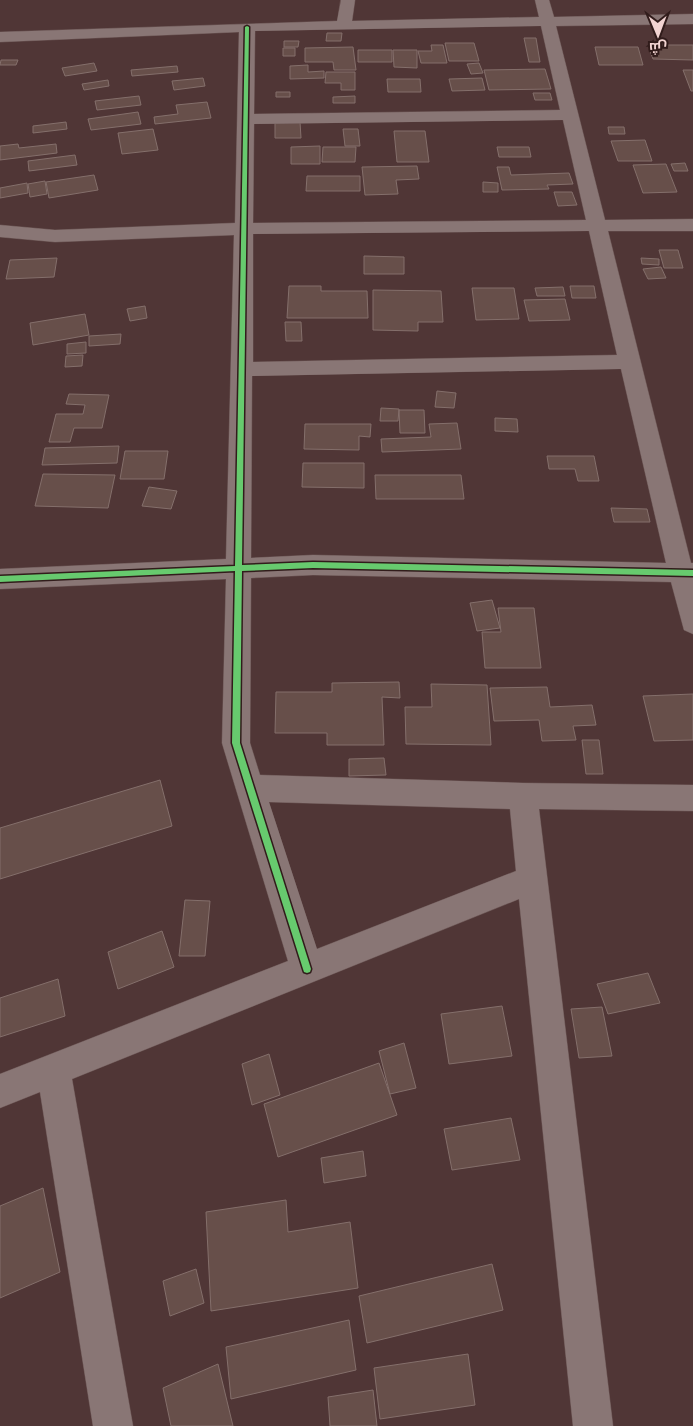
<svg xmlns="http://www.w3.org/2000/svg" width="693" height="1426" viewBox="0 0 693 1426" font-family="'Source Sans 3',Cairo,sans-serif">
<rect width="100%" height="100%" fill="#503636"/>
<!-- building -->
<path fill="#674f4a" stroke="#846f6b" d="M327 33H342L341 41H326Z
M524 38H536L540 62H529Z
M284 41H299L298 47H284Z
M445 43H474L479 61H449Z
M431 45H443L447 63H421L418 51H432Z
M648 45H693V60L653 59Z
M353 47 356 70H334L333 62H305V48Z
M595 47H638L643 65H599Z
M283 48H295V56H283Z
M358 50H392V62H358Z
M393 50H417V68L394 67Z
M1 60H18L16 65H0Z
M94 63 97 71 65 76 62 68Z
M479 63 483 73 471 74 467 64Z
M308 65V72L324 71V78L290 79V66Z
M177 66 178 72 132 76 131 70Z
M545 69 551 89 489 90 484 70Z
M683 70H693V91H691Z
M326 72H355V90H341V83H325Z
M203 78 205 86 174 90 172 81Z
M482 78 485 90 452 91 449 79Z
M387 79H420L421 92H388Z
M108 80 109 86 84 90 82 84Z
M276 92H290V97H276Z
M533 93H550L552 100H535Z
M139 96 141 105 97 110 95 101Z
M355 96V103H333V97Z
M207 102 211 118 155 124 154 117 178 114 176 105Z
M138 112 141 124 91 130 88 119Z
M66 122 67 129 33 133V126Z
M300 122 301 138H275V123Z
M608 127H624L625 134H609Z
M153 129 158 150 122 154 118 133Z
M343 129H358L360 146H345Z
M394 131H425L429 162H397Z
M645 140 652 161H618L611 141Z
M18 144 19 148 56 144 57 153 0 160V146Z
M320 146V164H291V147Z
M323 147H356L355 162H322Z
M497 147H529L531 157H499Z
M75 155 77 165 29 171 28 161Z
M685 163 688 171H674L671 164Z
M666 164 677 192 643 193 633 165Z
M417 166 419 179 396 180 398 194 365 195 362 167Z
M497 167H509L511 175 569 173 573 184 547 185 549 189 502 190Z
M94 175 98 190 49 198 46 182Z
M307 176H360V191H306Z
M45 181 47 194 30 197 28 184Z
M483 182 498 183V192H483Z
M27 183 28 193 0 198V188Z
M554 192H572L577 205 558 206Z
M659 250H678L683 268H664Z
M364 256 404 257V274H364Z
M57 258 54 277 6 279 10 260Z
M641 258 659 259V265L642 264Z
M661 267 666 278 648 279 643 269Z
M289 286H321V291H367L368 318H287Z
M570 286H594L596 298H572Z
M563 287 565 296H537L535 288Z
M472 288H514L519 319 476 320Z
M373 290 441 291 443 322H418V331L373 330Z
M565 299 570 320 529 321 524 300Z
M145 306 147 318 130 321 127 309Z
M85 314 89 335 33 345 30 323Z
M285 322H301L302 341H286Z
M121 334 120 344 89 346V336Z
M86 342V353L67 354V344Z
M83 355 82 366 65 367 66 356Z
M437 391 456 393 454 408 435 407Z
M69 394 109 395 102 428H74L70 442H49L56 414H83L85 405 66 404Z
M381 408 399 409 398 421H380Z
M399 410H424L425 433H400Z
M495 418 517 419 518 432 495 431Z
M457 423 461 449 382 452 381 439 431 437 429 424Z
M305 424H371L370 437 359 436V450L304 449Z
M119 446 117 463 42 465 45 448Z
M125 451H168L164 479H120Z
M547 456H594L599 481H578L575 469H549Z
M303 463H364V488L302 487Z
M43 474 115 475 108 508 35 506Z
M375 475H461L464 499H376Z
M149 487 177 491 171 509 142 506Z
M611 508 647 509 650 522H614Z
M492 600 500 628 477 631 470 603Z
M498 608H534L541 668H485L482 632H501Z
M399 682 400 698 382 697 384 745H327V733H275L276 692H332V683Z
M431 684 487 685 491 745 406 744 405 707H432Z
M547 687 550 707 592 705 596 725 573 726 576 740 542 741 539 720 494 721 490 688Z
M693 694V740L654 741 643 696Z
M582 740H599L603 774H586Z
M384 758 386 775 349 776V759Z
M160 780 172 826 0 879V828Z
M185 900 210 901 205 956H179Z
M162 931 174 967 118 989 108 952Z
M648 973 660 1003 608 1014 597 984Z
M58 979 65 1016 0 1037V998Z
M502 1006 512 1056 449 1064 441 1014Z
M602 1007 612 1056 579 1058 571 1009Z
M404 1043 416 1088 390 1094 379 1051Z
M269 1054 280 1095 252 1105 242 1064Z
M379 1063 397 1115 278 1157 264 1104Z
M511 1118 520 1160 452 1170 444 1129Z
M363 1151 366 1176 324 1183 321 1158Z
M43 1188 60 1272 0 1298V1206Z
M286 1200 288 1232 350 1222 358 1288 211 1311 206 1212Z
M492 1264 503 1310 367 1343 359 1296Z
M196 1269 204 1303 170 1316 163 1281Z
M349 1320 356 1370 231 1399 226 1347Z
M468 1354 475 1405 380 1419 374 1368Z
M218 1364 233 1426H171L163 1388Z
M373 1390 377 1426H330L328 1397Z"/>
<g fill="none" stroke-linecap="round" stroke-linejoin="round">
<defs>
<path id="minor" d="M341 0H355L352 21 539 17 535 0H549L554 17 693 14V24L556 26 605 220 693 219V231H608L691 563H693V634L684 630 671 582 313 575 251 578 250 743 260 775 523 783 693 785V811L539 809 613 1426H573L519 899 72 1079 133 1426H93L40 1092 0 1108V1074L288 961 222 743 226 579 0 589V569L226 559 234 235 55 242 0 237V225L55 230 235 223 239 32 0 42V32L337 21ZM541 26 560 110 254 114 255 31ZM563 120 586 220 253 223 254 124ZM589 231 617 355 253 362V234ZM621 369 666 563 313 555 251 558 252 376ZM269 802 510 809 516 871 317 949Z"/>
</defs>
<!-- minor casing -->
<use href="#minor" stroke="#695352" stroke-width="1"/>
<!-- minor -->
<use href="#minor" fill="#897675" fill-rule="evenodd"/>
<defs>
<path id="cycleway" d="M247 26 249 27 242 565 313 562 693 570V576L313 568 242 571 240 743 311 969 310 972 307 973 304 972 303 969 232 743 235 571 0 582V576L235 566 245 27Z"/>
</defs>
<!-- cycleway casing -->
<use href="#cycleway" stroke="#311c1b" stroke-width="3"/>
<!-- cycleway -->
<use href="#cycleway" fill="#67ca6e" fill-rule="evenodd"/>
</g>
<!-- north arrow -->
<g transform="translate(658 35) rotate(179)" stroke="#311c1b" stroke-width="4" paint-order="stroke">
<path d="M0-4L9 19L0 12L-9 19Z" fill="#f2d4d2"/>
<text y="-8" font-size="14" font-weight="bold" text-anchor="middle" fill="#f2d4d2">ش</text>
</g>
</svg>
